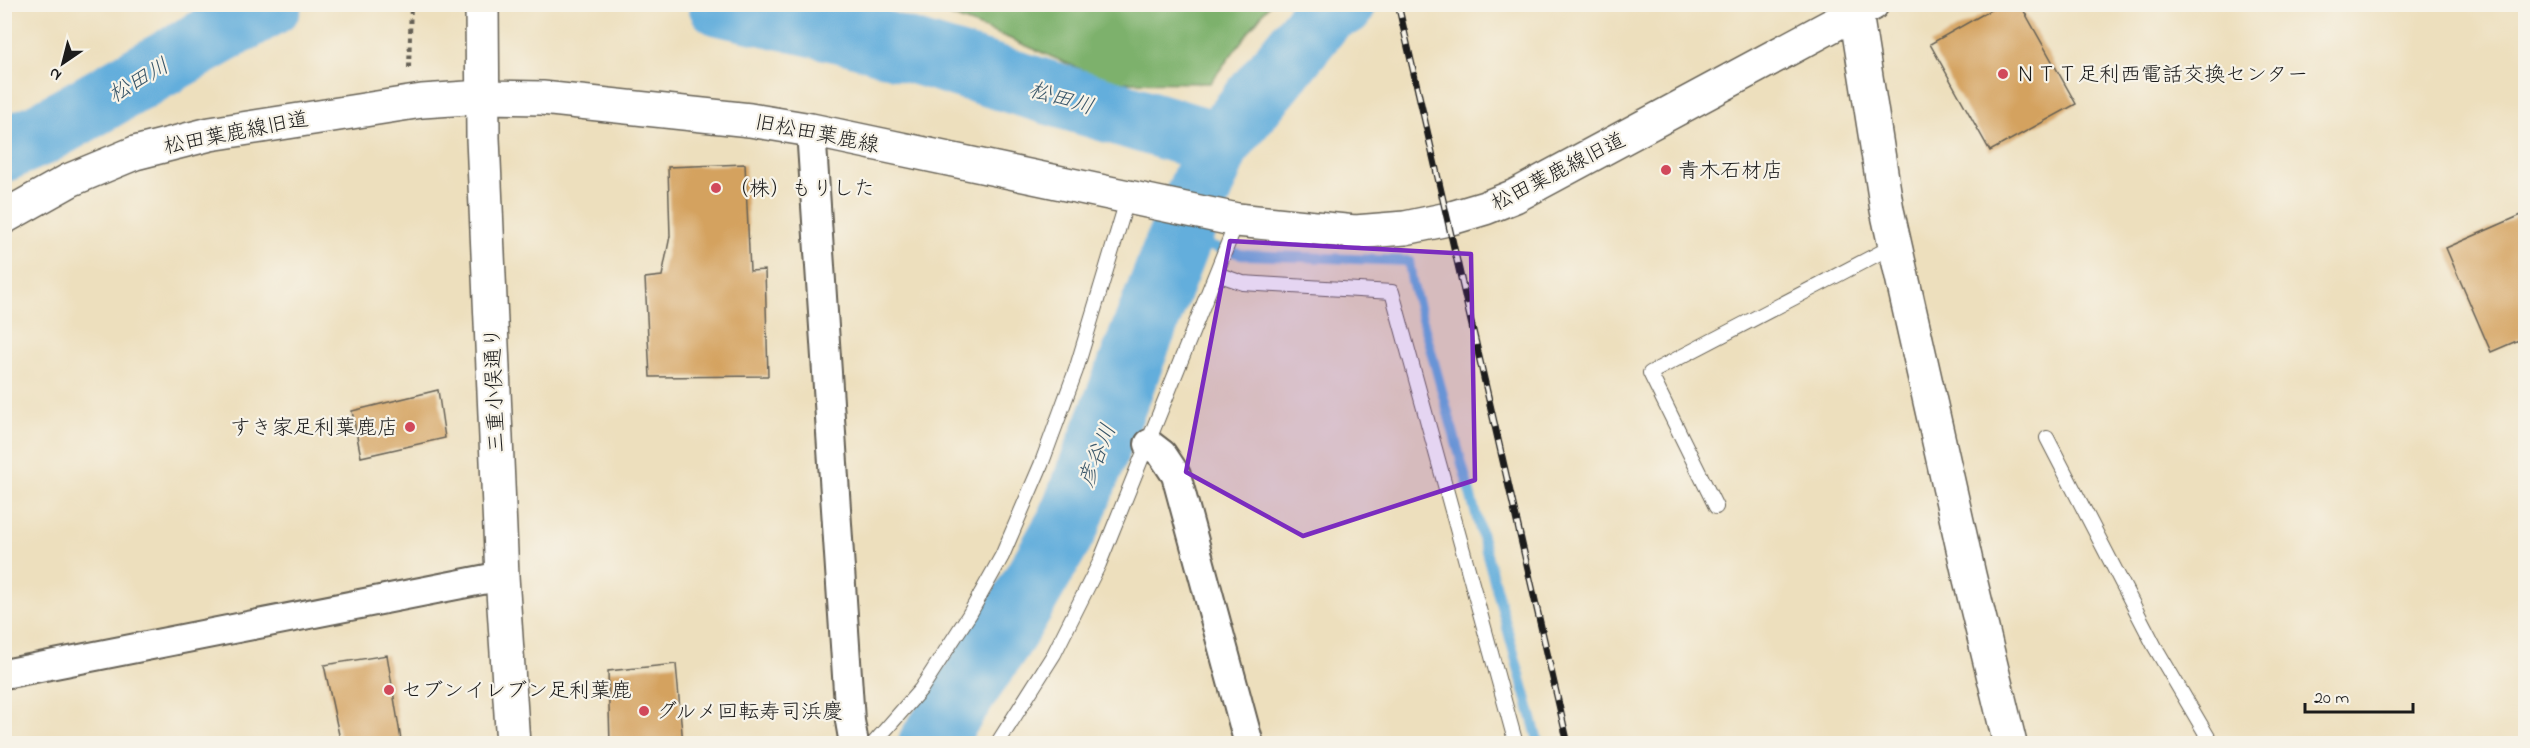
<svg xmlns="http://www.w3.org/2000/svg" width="2530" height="748" viewBox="0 0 2530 748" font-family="'Indie Flower','Klee One',sans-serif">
<rect width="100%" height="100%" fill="#f7f3e8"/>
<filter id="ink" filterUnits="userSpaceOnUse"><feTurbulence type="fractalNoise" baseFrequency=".0167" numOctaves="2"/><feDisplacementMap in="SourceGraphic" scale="12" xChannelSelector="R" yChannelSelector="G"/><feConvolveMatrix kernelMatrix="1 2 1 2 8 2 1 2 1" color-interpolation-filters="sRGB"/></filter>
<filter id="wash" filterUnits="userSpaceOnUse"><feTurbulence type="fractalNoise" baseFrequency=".008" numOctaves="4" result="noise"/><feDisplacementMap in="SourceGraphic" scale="24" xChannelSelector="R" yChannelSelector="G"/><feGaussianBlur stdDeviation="1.35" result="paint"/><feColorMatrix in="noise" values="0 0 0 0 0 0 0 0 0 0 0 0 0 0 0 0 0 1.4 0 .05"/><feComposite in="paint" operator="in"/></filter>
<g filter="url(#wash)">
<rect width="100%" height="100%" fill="#eddfbd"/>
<!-- forest -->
<path fill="#7db16c" stroke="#4c6644" stroke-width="1.5" d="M922 5 1269 4V5L1210 83 1110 82 1006 37Z"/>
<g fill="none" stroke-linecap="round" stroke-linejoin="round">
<!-- stream -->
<path stroke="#64aedc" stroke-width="10" d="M1341 4 1342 6
M1179 239 1245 255 1409 261 1412 282 1539 744"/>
<!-- river -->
<path stroke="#64aedc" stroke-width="64" d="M720 4 854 34 1219 144 1329 8 1344 4
M4 150 41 134 270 4
M930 744 1008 628 1069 522 1179 239 1219 144"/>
</g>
<g id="blocks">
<!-- building -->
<path fill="#d4a25e" d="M2001 4H2020L2076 104 1990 151 1930 44Z
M745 164 750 271 765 270 768 376 650 377 645 278 662 276 670 236 668 167Z
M2526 213V337L2491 352 2446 248Z
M438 390 445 438 361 457 352 411Z
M387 655 401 740 377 744H341L324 665Z
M676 664 683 744H610L608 671Z"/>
</g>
</g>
<g filter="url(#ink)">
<use href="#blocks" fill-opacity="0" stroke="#656054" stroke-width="1.5"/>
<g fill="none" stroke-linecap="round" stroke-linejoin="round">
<defs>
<path id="lane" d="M1217 274 1243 283 1392 292 1516 744
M2047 438 2155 647 2212 744
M1716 507 1650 373 1895 245
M873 744 921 689 969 615 1002 556 1041 465 1076 370 1128 197
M997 744 1054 654 1099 564 1237 221"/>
<path id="street" d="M811 130 850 721 854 744
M1149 444 1162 454 1176 475 1249 744
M4 674 502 576"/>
<path id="secondary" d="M482 4 483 138 502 576 513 744
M1856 13 1887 210 1969 575 2010 744
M4 217 70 180 135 153 210 134 422 101 482 97 542 98 750 120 811 130 1237 220 1355 232 1405 228 1448 219 1485 208 1515 196 1872 4"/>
</defs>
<!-- lane casing -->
<use href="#lane" stroke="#656054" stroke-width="16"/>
<!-- street casing -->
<use href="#street" stroke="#656054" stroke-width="32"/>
<!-- secondary casing -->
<use href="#secondary" stroke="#656054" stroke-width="36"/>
<!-- path -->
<path stroke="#656054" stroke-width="4" stroke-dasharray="4.5 4.5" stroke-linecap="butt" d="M409 68 411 4"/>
<!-- lane -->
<use href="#lane" stroke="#fff" stroke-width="14"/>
<!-- street -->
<use href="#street" stroke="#fff" stroke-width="28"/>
<!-- secondary -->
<use href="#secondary" stroke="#fff" stroke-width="33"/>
<defs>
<path id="rail" d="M1398 4 1568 744"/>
</defs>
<!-- rail casing -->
<use href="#rail" stroke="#1c1c1c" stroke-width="7"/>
<!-- rail -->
<use href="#rail" stroke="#f7f3e8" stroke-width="4.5" stroke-dasharray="14" stroke-linecap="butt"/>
</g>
</g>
<!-- marked area -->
<path fill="#7b2cbf" fill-opacity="0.2" stroke="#7b2cbf" stroke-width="4.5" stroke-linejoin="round" d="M1230 241 1471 254 1475 480 1303 536 1186 472Z"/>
<!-- markers -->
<g fill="#d1495b" stroke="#f7f3e8" stroke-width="2">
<circle cx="2003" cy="74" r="6"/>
<circle cx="1666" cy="170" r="6"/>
<circle cx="716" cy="188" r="6"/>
<circle cx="410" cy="427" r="6"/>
<circle cx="389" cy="690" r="6"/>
<circle cx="644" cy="711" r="6"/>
</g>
<g text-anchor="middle" stroke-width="4.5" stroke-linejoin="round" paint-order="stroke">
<!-- poi labels -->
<g font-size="21" fill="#1c1c1c" stroke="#f7f3e8" text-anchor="start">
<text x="2015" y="81">ＮＴＴ足利西電話交換センター</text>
<text x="1678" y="177">青木石材店</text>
<text x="728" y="195">（株）もりした</text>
<text x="398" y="434" text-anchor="end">すき家足利葉鹿店</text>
<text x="401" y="697">セブンイレブン足利葉鹿</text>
<text x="656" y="718">グルメ回転寿司浜慶</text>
</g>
<!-- street labels -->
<g font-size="21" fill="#1c1c1c" stroke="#f7f3e8">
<text transform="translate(236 132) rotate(-11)" y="7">松田葉鹿線旧道</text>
<text transform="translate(817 133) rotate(11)" y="7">旧松田葉鹿線</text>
<text transform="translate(1558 171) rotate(-27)" y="7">松田葉鹿線旧道</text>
<text transform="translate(494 390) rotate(-92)" y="7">三重小俣通り</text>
</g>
<!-- water labels -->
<g font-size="22" font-style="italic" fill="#395669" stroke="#f7f3e8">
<text transform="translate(138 79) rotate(-30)" y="8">松田川</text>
<text transform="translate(1062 97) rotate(17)" y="8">松田川</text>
<text transform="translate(1096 455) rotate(-68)" y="8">彦谷川</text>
</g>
</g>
<!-- margin -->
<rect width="2530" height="748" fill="none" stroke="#f7f3e8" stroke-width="24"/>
<!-- north arrow -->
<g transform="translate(63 63) rotate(215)" stroke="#f7f3e8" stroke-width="4.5" paint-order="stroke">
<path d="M0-4.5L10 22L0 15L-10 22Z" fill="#1c1c1c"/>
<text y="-9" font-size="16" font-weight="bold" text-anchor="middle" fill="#1c1c1c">N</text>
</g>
<!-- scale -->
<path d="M2305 703v9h108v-9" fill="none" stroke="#1c1c1c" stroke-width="3"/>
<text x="2314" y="703" font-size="18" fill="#1c1c1c" stroke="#f7f3e8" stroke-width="4.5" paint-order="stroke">20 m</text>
</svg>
